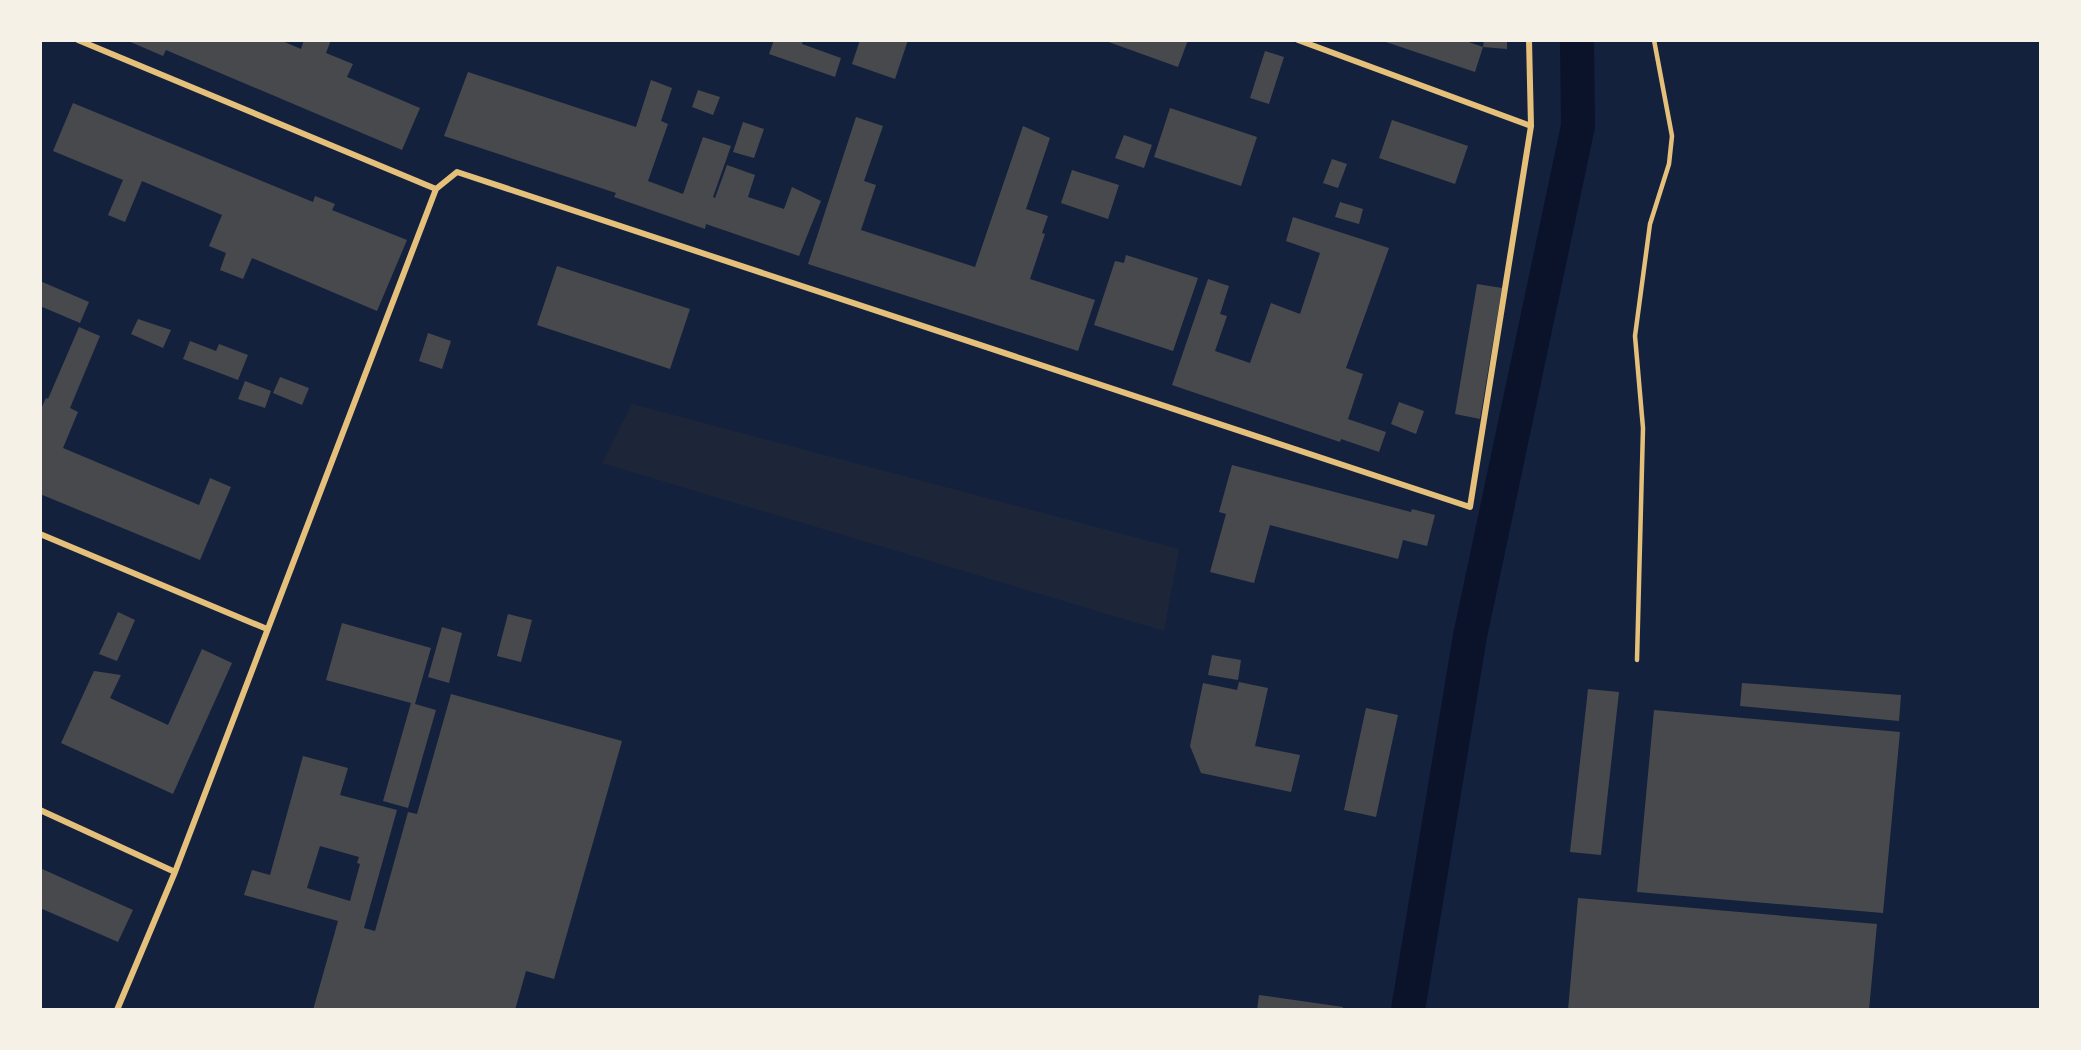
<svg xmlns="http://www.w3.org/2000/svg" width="2081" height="1050" viewBox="0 0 2081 1050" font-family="Inter,sans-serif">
<rect width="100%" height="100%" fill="#14213d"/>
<!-- green -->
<path fill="#1d2539" d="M632 404 1179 549 1164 631 602 463Z"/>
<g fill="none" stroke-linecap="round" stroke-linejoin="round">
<!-- canal -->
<path stroke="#0b132b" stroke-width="34" d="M1408 1010 1470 636 1578 126 1577 40"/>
</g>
<!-- building -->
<path fill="#48494c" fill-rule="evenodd" d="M126 40H280L301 49 304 40H331L326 53 353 64 347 77 420 108 402 150 166 50 163 56Z
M774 40H803L802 44 841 58 835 77 769 54Z
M860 40H908L895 79 852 64Z
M1103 40H1188L1178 67Z
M1463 40 1483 47 1475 72 1383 41Z
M1484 40H1507V49L1483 47Z
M1265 51 1284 57 1269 104 1250 98Z
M468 72 636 127 651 80 672 88 661 121 668 124 648 181 683 194 703 137 731 146 713 197 715 198 727 165 755 175 748 197 784 209 792 187 821 201 799 256 706 224 705 229 614 197 616 193 444 136Z
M698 90 720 97 713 115 692 107Z
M73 103 313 202 315 196 335 204 332 210 407 240 377 311 252 258 243 279 220 270 226 253 209 246 222 215 142 181 125 222 108 215 123 180 53 151Z
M1170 108 1257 137 1241 186 1154 157Z
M856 117 883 126 864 181 876 185 861 230 975 267 1023 126 1050 138 1026 209 1048 216 1042 233 1045 234 1030 279 1095 300 1078 351 808 264Z
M1392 120 1468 146 1455 184 1379 158Z
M743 122 764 129 754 158 733 152Z
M1124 135 1152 145 1144 168 1115 158Z
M1332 159 1347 164 1338 188 1323 183Z
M1072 170 1119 185 1108 219 1061 203Z
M1340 202 1363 209 1359 224 1335 217Z
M1293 217 1389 248 1346 368 1363 374 1348 419 1386 432 1379 452 1341 439 1340 442 1172 385 1208 279 1229 286 1220 314 1227 316 1215 351 1250 363 1271 303 1300 314 1320 253 1286 241Z
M1126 255 1198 278 1173 351 1094 325 1115 261 1124 263Z
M557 266 690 309 670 369 537 325Z
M40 281 89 302 80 323 40 306Z
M1477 284 1502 288 1480 419 1455 414Z
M138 319 171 330 163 348 131 334Z
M79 327 100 336 70 408 78 412 63 448 199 505 210 478 231 487 200 560 40 494V411L46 398 48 399Z
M428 333 451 341 442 369 419 361Z
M190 341 216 351 219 344 248 355 238 380 183 359Z
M280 377 309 388 302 405 273 393Z
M245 381 271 391 265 408 238 399Z
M1399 402 1424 411 1416 434 1391 424Z
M1232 465 1411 512 1412 509 1435 515 1427 546 1403 540 1398 559 1270 525 1254 583 1210 572 1226 514 1219 512Z
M118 612 135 620 117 661 99 654Z
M508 614 532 620 521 662 497 656Z
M342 623 431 648 415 704 436 710 408 808 383 801 411 703 326 680Z
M442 627 462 633 449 683 428 677Z
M202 649 232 663 173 794 61 743 94 671 121 675 110 698 168 725Z
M1212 655 1241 660 1238 680 1208 675Z
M1239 682 1268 688 1255 746 1300 755 1291 792 1201 773 1190 746 1203 683 1237 690Z
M1742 683 1901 695 1899 721 1740 706Z
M1588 689 1619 692 1601 855 1570 852Z
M451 694 622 741 554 979 526 971 515 1010H313L338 921 244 895 252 870 270 875 303 756 348 768 340 795 397 810 364 928 375 931 408 812 417 814ZM320 846 359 857 357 863 360 864 350 901 307 888Z
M1366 708 1398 715 1376 817 1344 810Z
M1654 710 1900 732 1883 913 1637 892Z
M40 868 133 910 118 942 40 908Z
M1578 898 1877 924 1869 1010H1568Z
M1259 995 1343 1007 1342 1010H1257Z"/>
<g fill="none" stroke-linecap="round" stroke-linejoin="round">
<!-- service -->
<path stroke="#e5c07b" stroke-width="4.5" d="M1637 660 1643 428 1635 336 1650 224 1669 164 1672 136 1654 40"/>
<!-- minor -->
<path stroke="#e5c07b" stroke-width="6" d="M78 40 436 189 457 172 1470 507 1531 126 1529 40
M1298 40 1531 126
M40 534 267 629
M40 810 175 872
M117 1010 175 872 436 189"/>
</g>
<!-- border -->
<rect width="2081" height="1050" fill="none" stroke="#f6f1e7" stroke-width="84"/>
</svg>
